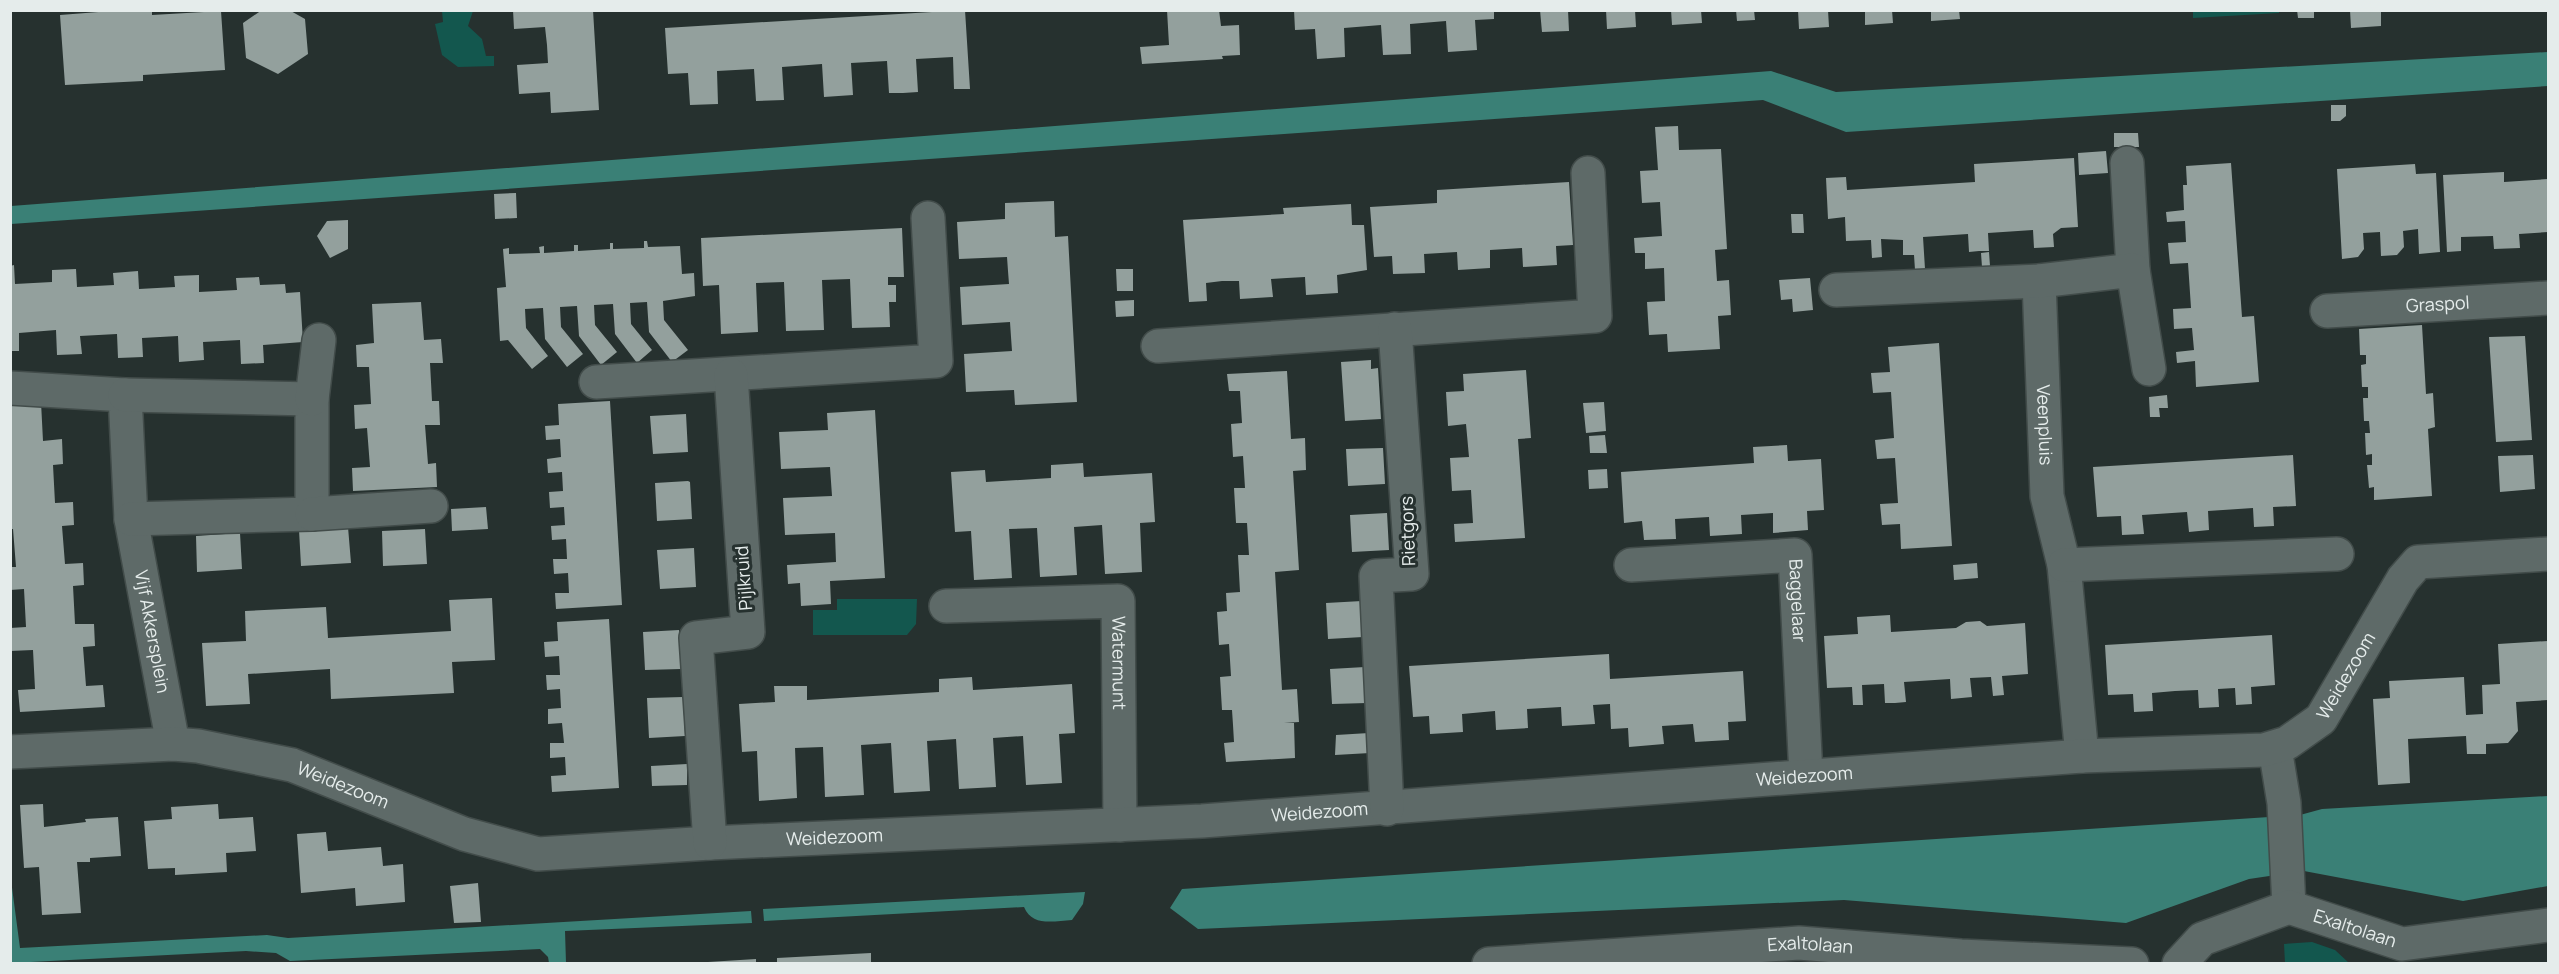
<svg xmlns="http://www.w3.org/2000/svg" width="2559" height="974" viewBox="0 0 2559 974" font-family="Manrope,sans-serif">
<rect width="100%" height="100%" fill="#26312f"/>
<!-- green -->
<path fill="#13574e" d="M442 11H473L468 26 482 39 486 56H494V66L458 67 442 55 435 24 443 22Z
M2279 11V13L2193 18V12L2183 11Z
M837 599H917L916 624 907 635H813V610H837Z
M2312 942 2335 950 2349 963H2285L2284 944Z"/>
<!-- water -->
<path fill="#3a8076" d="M2548 52V86L1846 132 1763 100 11 224V206L1771 71 1836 92Z
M2548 796V886L2463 901 2304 871 2249 879 2126 923 1844 900 1198 929 1170 908 1182 889 2300 815 2322 809Z
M11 880 20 948 267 935 288 938 751 911 752 923 565 931 566 963H549L548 957 540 949 290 961 276 953 246 951 11 963Z
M1085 892 1083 904 1072 920C1054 921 1032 927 1024 907L764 921 763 909Z"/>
<!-- building -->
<path fill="#93a09d" d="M124 10H152V15L221 11 225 70 143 75V81L65 85 60 15Z
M262 10H289L305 19 308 54 278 74 246 58 243 23Z
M513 10H593L599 110 551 113 550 92 519 94 517 65 548 63 547 45 545 27 514 29Z
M965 10 970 89H954L953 57 916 59 918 92 903 93H889L887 61 851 63 853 95 824 97 822 64 782 67 784 100 756 101 754 69 717 71 718 104 690 105 688 73 668 74 665 28Z
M1167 10H1219L1221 26 1239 25 1240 55 1222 56 1223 59 1142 64 1140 47 1169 45Z
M1294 10H1494V19L1475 20 1477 50 1448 52 1446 21 1410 24 1411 54 1383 55 1381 25 1344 28 1345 57 1317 59 1315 29 1295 30Z
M1540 10H1568L1569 31 1542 32Z
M1606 10H1635L1636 27 1607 29Z
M1671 10H1701L1702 23 1672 25Z
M1736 10H1754L1755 20 1737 21Z
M1798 10H1828L1829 27 1799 29Z
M1865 10H1892L1893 23 1865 25Z
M1931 10H1959L1960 19 1931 21Z
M2297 10H2314V18H2298Z
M2350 10H2381V26L2351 28Z
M2331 105H2346V116L2340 121H2331Z
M1678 126 1679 150 1721 149 1727 249 1715 250 1717 281 1729 280 1731 315 1718 316 1720 349 1668 352 1667 334 1649 335 1647 302 1665 301 1664 268 1645 269V253H1635L1634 238 1662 236 1660 202 1642 203 1640 171 1658 170 1655 127Z
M2114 133H2138L2139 147H2114Z
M2106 151 2108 173 2079 175 2078 153Z
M2074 158 2078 227 2061 228 2053 234 2054 247 2034 248 2033 230 1988 233 1989 251H1979L1969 252 1968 234 1923 237 1925 269 1915 270 1914 255H1903V240L1881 239 1882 257 1872 258 1871 240 1846 241 1845 217 1828 219 1826 178 1846 177 1847 190 1975 182 1974 164Z
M2231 163 2242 317 2254 316 2259 382 2196 387 2195 361 2177 363 2176 352 2194 350 2192 328 2174 329 2173 309 2191 308 2188 263 2170 264 2169 254 2168 243 2186 242 2185 221 2167 222 2166 212 2184 210 2183 185H2187L2186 166Z
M2415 164 2416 174 2436 173 2440 252 2419 254 2418 229 2403 231 2404 247 2397 255 2381 256 2380 232 2363 233 2364 249 2358 257 2342 259 2337 169Z
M2504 172V182L2548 179V232L2519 234 2520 248 2494 249 2493 236 2461 237V251L2447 252 2443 175Z
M1569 182 1573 245 1556 246 1557 265 1523 267 1522 248 1490 250V268L1458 270 1457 252 1424 254 1425 273 1393 274 1392 256 1374 257 1370 207 1437 203V190Z
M516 193 517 218 495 219 494 194Z
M1054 201 1055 237 1068 236 1077 402 1015 405 1014 390 966 392 964 354 1012 351 1011 337 1010 322 962 325 960 287 1009 284 1008 271 1007 257 959 259 957 222 1005 219V203Z
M1351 204 1352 225H1364L1367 270 1337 275 1338 293 1306 295 1305 277 1287 278 1271 279 1273 297 1240 299 1239 281H1222L1206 283 1207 301 1189 302 1183 220 1284 214 1283 208Z
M1791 214H1803L1804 233H1792Z
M348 220V249L330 258 317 236 327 221Z
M902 228 904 277H888V285H896V302H889L890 327 852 328 850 279 822 280 824 330 786 331 784 282 756 283 758 332 721 334 719 285 703 286 701 238Z
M644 241H647L648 247 680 246 682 274 694 273 695 296 663 301 664 320 688 350 672 362 649 332 647 302 630 303 631 324 652 350 637 363 615 334 613 304 594 305 595 325 617 352 601 365 579 336 577 306 560 307 561 327 583 354 567 367 545 339 543 308 525 309 526 328 548 356 532 369 508 340 500 341 497 288 506 287 503 249 509 248V254L540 253 539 247 544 246V253L574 251V245H578V251L610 249V243H613V249L644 248Z
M1989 252 1990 266 1982 267 1981 253Z
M14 265 15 284 52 282V270L76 269 77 287 114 285 113 273 138 271 139 289 175 287 174 276 199 275V292L237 290 236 278 259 277 260 285 285 284 286 293 300 292 303 342 263 345 264 363 241 364 240 340 203 342 204 360 179 362 178 336 142 338 143 357 118 358 117 334 80 336 82 354 57 355 56 330 19 333V351H10V266Z
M1116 269H1133V291H1117Z
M1810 278 1813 310 1793 312 1792 299 1781 300 1779 280Z
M1134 300V316L1116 317 1115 301Z
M421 302 424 340 441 339 443 363H430L432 401H439L440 425H425L428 464 436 463 437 487 353 491 352 468 370 467 367 428 355 429 354 405 371 404 369 367H357L356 345 374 343 372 304Z
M2422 325 2426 394 2433 393 2435 427 2428 429 2432 496 2374 500V487L2369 488 2367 465H2372V454L2366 455 2365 433H2370L2369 421H2364L2363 398H2368V387H2362L2361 365 2366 364V355H2360L2359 329Z
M2525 336 2532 440 2496 442 2489 337Z
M1939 343 1952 546 1901 549 1900 524 1882 525 1880 504 1898 503 1895 458 1877 459 1875 440 1894 438 1891 392 1873 393 1871 373 1890 372 1888 347Z
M1371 360V369L1378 368 1381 419 1345 421 1341 362Z
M1526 370 1531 438 1518 439 1525 538 1455 542 1454 524 1473 523 1471 490 1452 491 1450 458 1469 457 1466 424 1448 426 1446 392 1464 391 1463 374Z
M1287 371 1291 439 1305 438 1306 470 1293 471 1299 570 1275 572 1282 690 1297 689 1299 722 1284 723H1294L1295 758 1226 762 1224 743 1234 742 1233 725 1232 710H1222L1220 677 1231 676 1229 644 1219 645 1217 612 1227 611 1226 593 1240 592 1238 555H1249L1247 523H1236L1234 488H1245L1243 456 1233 457 1231 424 1242 423 1240 391H1229L1227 374Z
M2167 395 2168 408H2159L2160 417H2150L2149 397Z
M610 401 622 605 556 609 555 593H569L568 573 554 574 553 559H567L566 539 552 540 551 526 565 525 564 507 550 508 549 492 563 491 562 472 548 473 547 459 561 457 560 439 546 440 545 426 559 425 558 404Z
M41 402 43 441 62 439 63 464 53 465 55 503 73 502 74 525 62 526 65 564 83 563 84 585 73 586 75 624H94L95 646 83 647 86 686 103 685 105 707 20 712 18 690 35 689 33 650 10 651V628L26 627 24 589 10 590V567H16L13 529H10V404Z
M1604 402 1606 431 1586 433 1583 403Z
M875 410 885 578 830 581 831 604 801 606 800 583 788 584 787 565 836 562 835 533 785 535 783 498 832 496 830 467 781 469 779 432 828 430 827 413Z
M686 414 688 452 653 454 650 416Z
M1605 435 1607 453H1590L1589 436Z
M1787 445 1788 461 1821 459 1824 510 1807 511 1808 530 1773 533V513L1741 515 1742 534 1710 536 1709 517 1675 519 1676 539 1644 540 1642 521 1624 523 1621 472 1754 463 1753 447Z
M1383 448 1385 484 1348 486 1346 449Z
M2293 455 2296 506 2273 507 2274 526 2254 527 2253 508 2208 511 2209 530 2189 532 2187 512 2142 515 2144 534 2122 535 2121 516 2097 517 2093 467Z
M2533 455 2535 489 2500 492 2498 456Z
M1083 463 1084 477 1152 473 1155 522 1140 523 1142 572 1105 574 1102 525 1074 527 1077 575 1040 577 1037 528 1009 529 1012 578 974 580 971 531 955 532 951 472 985 470 986 482 1051 478V465Z
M1607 469 1608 488 1589 489 1588 470Z
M688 481 690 482 692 519 657 521 655 483Z
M486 507 488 529 452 531 451 509Z
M1387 513 1389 550 1352 552 1350 515Z
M348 527 351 563 301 566 299 530Z
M425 529 427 564 383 566 382 531Z
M240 533 242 569 197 572 196 536Z
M694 548 696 587 660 589 657 550Z
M1977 563 1978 578 1954 580 1953 565Z
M492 598 495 660 452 662 454 693 331 699 330 669 248 674 250 704 206 706 202 643 246 641 245 611 326 607 328 638 451 631 449 600Z
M1362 601 1363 637 1328 639 1326 603Z
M1890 615 1891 632 1956 628 1966 622 1980 621 1987 626 2025 623 2028 674 2002 676 2004 695 1993 696 1991 677 1970 678 1972 697 1951 699 1950 679 1904 682 1906 702 1895 703H1885L1884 684 1862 685 1863 705H1853L1852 687 1827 688 1824 636 1858 634 1857 617Z
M609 619 619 788 552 792 551 776 566 775 565 757 550 758V743H564L562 723 548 724V709L561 708 560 689 547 690 546 675H560L559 656 545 657 544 642 558 641 557 622Z
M679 630 681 669 645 670 643 632Z
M2272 635 2275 685 2251 687 2252 704 2236 705 2235 688 2218 689 2219 707 2199 708 2198 690 2175 691 2152 693 2153 711 2134 712 2133 694 2108 695 2105 645Z
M2548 641V700L2516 702 2518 731 2508 743 2486 744V754H2467L2466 736 2408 739 2410 783 2378 785 2373 699 2390 698 2389 681 2464 677 2466 715 2483 714 2482 685 2500 684 2498 644Z
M1609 654 1610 679 1743 671 1746 721 1728 722 1729 740 1695 742 1693 724 1662 726 1664 744 1629 747 1628 728 1611 729 1610 704 1593 705 1595 724 1562 726 1561 707 1527 709 1528 728 1496 730 1495 711 1462 714 1463 732 1430 734 1429 716 1413 717 1409 666Z
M1365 667 1367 703 1332 704 1330 669Z
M972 677 973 690 1072 684 1075 733 1059 734 1062 783 1026 785 1023 736 1007 737 993 738 996 787 959 789 956 739 942 740 927 741 930 791 894 793 891 743 861 745 864 795 825 797 823 747 795 748 797 798 759 801 757 751 742 752 739 704 775 702 774 686H807V700L939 692V679Z
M683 697 685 736 649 738 647 698Z
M1369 733 1370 753 1335 755 1336 735Z
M687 764V785L652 786 651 766Z
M43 804 44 827 86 822 85 819 118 817 121 856 90 858V862H77L81 913 42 915 39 867 24 868 20 805Z
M218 804 219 819 253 817 256 851 226 853 227 872 175 875V868L148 869 144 821 172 819 171 807Z
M326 832 328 851 381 847 383 866 403 864 405 902 356 906 355 888 301 893 297 834Z
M478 883 481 922 454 923 450 886Z
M871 953V963H777V958Z
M756 959V963H708V962Z"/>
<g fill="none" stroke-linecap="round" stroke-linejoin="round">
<defs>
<g id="street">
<path d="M2127 163 2133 270"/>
<path id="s1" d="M2039 281 2047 496 2064 565 2082 756"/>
<path d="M1836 290 2039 281 2133 270 2149 369"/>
<path id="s2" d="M2327 311 2548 298"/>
<path d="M1158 346 1595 316 1588 173"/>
<path d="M596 382 936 361 928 218"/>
<path id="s3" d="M10 388 125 395 131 519 173 744"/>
<path d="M125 395 312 399V514L131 519"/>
<path d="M312 399 319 340"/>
<path d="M312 514 431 506"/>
<path id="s4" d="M1631 565 1795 555 1806 775"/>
<path d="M2064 565 2337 554"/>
<path id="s5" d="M946 606 1118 601 1120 825"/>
<path d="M2275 748 2284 803 2289 907"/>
<path id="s6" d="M10 752 173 744 198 746 292 765 464 834 538 854 710 843 1202 821 2082 756 2264 750 2287 743 2321 719 2403 579 2418 562 2548 554"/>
<path d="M1387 809 1376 576 1412 574 1395 329"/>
<path d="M710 843 696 638 748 632 731 375"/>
<path id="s7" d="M1489 964 1799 943 1961 956 2132 964"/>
<path id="s8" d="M2179 964 2202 939 2289 907 2402 944 2548 925"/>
</g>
</defs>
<!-- street casing -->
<use href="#street" stroke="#424c4a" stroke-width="36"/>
<!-- street -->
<use href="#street" stroke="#5e6a68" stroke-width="33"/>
</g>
<g text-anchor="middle" stroke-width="6" stroke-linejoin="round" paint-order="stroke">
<!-- street labels -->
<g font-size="18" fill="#e5eceb" stroke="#26312f">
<text dy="6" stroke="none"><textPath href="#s2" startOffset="111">Graspol</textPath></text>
<text dy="6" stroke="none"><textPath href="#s1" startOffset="144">Veenpluis</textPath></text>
<text transform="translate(1408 531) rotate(-92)" y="6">Rietgors</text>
<text transform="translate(744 578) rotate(-94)" y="6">Pijlkruid</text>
<text dy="6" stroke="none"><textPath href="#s4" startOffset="210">Baggelaar</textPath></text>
<text dy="6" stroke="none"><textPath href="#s3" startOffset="354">Vijf Akkersplein</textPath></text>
<text dy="6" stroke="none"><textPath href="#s5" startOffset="234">Watermunt</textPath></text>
<text dy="6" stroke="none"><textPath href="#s6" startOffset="2391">Weidezoom</textPath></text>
<text dy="6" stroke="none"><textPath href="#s6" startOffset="1815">Weidezoom</textPath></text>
<text dy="6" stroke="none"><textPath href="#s6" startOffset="339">Weidezoom</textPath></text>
<text dy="6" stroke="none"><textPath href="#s6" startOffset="1329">Weidezoom</textPath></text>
<text dy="6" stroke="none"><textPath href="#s6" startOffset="843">Weidezoom</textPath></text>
<text dy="6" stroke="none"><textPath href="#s8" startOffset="196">Exaltolaan</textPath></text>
<text dy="6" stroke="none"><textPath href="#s7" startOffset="322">Exaltolaan</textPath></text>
</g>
</g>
<!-- border -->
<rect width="2559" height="974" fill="none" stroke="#e5eceb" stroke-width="24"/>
</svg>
